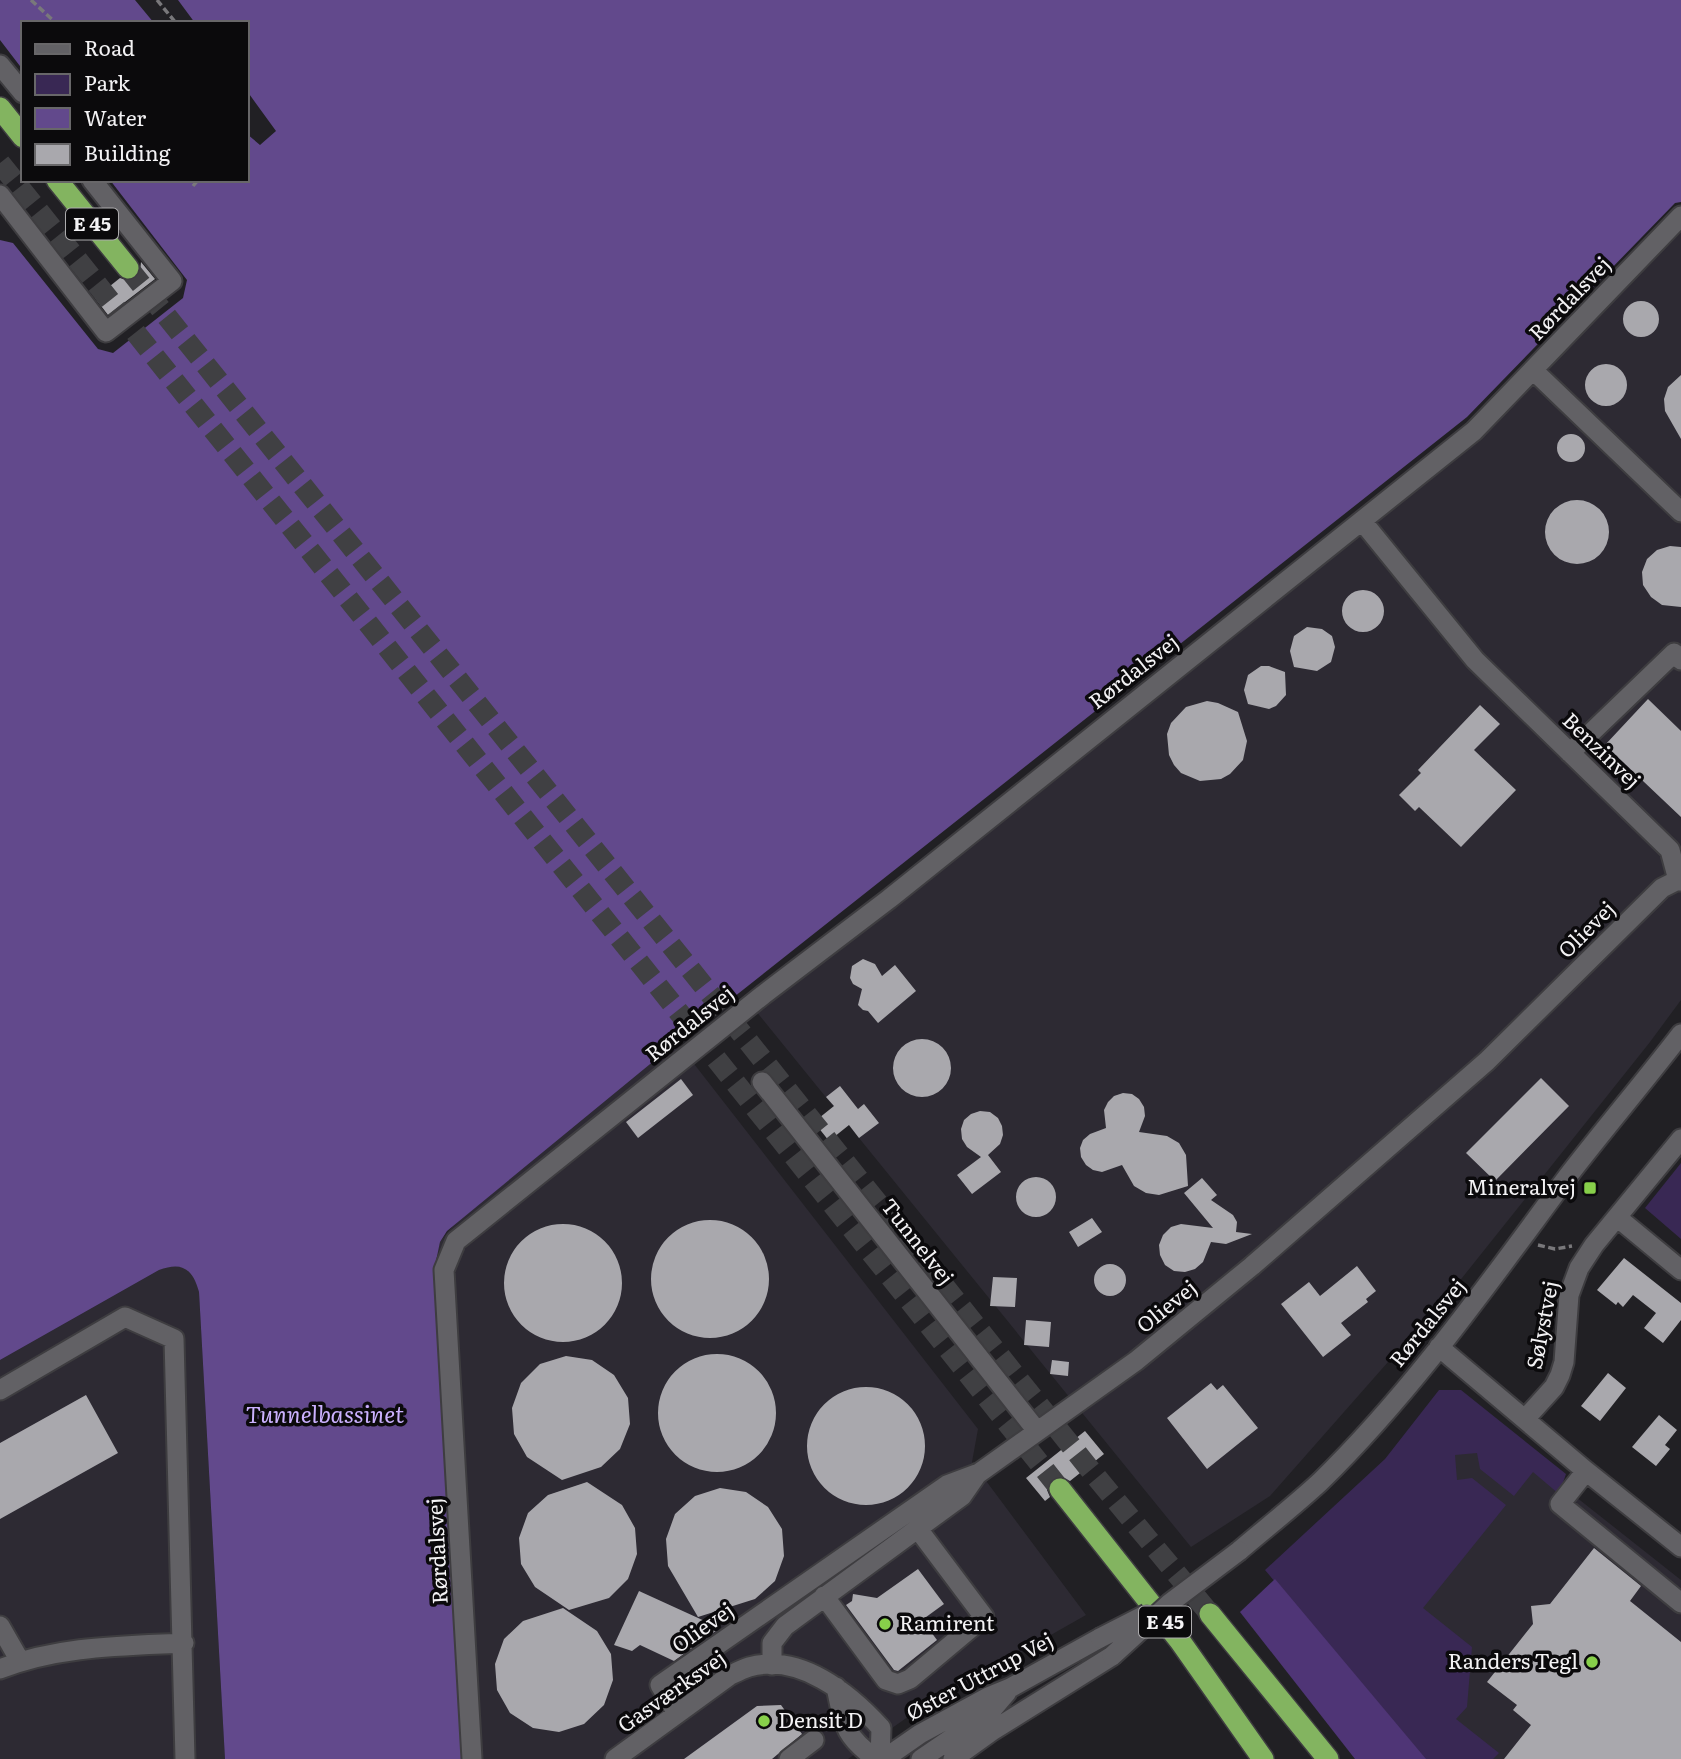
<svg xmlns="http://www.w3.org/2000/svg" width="1681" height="1759" viewBox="0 0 1681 1759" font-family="Literata,serif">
<rect width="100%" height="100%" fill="#212024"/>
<!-- built -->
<path fill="#2d2a33" d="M1681 224V1000L1650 1042 1462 1278 1270 1496 1191 1547 747 1000 1421 468 1666 226Z
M677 1042 978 1429 972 1462 1086 1615 912 1714 848 1759H463L437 1253 440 1242 448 1231 461 1219Z
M171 1265 186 1268 196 1278 199 1292 225 1759H0V1360L159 1270Z
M1445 1406 1552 1478 1681 1580V1759H1426L1275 1579Z"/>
<!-- green -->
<path fill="#392854" d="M1681 1163V1239L1645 1208Z
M1439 1390H1461L1566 1474 1559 1494 1533 1472 1514 1496 1480 1469 1477 1453 1455 1455 1457 1480 1472 1478 1506 1505 1423 1608 1472 1647 1467 1707 1456 1719 1499 1753 1493 1759H1425L1265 1570 1385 1459Z"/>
<!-- forest -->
<path fill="#4f3576" d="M1275 1579 1426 1759H1355L1240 1612Z"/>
<!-- water -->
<path fill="#62498c" d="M0 0H135L154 23H23V70L0 40Z
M178 0H1681V202L1675 203 1467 417 677 1042 447 1231 440 1242 436 1261 463 1759H225L199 1292C193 1269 182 1261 159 1270L0 1360V240L13 243 98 349 113 353 183 298 187 280 110 180H247V134L260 145 276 131 247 91V23H195Z"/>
<!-- building -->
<path fill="#a9a8ad" d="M141 262 155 279 108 315 95 298 120 278 129 281 136 279 140 272Z
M1623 319a18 18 0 1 1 36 0a18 18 0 1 1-36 0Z
M1585 385a21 21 0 1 1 42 0a21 21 0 1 1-42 0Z
M1681 375V439L1665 411 1664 399 1668 387Z
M1557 448a14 14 0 1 1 28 0a14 14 0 1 1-28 0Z
M1545 532a32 32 0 1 1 64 0a32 32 0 1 1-64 0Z
M1670 546 1681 547V607L1662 605 1651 597 1643 585 1642 572 1647 559 1657 550Z
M1342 611a21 21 0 1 1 42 0a21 21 0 1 1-42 0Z
M1307 627 1322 629 1332 636 1335 647 1331 662 1317 671 1294 667 1290 651 1294 636Z
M1261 666H1269L1285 672 1286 695 1276 706 1269 709 1248 704 1244 690 1248 675Z
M1648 699 1681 731V817L1605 745Z
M1207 701 1218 703 1238 712 1247 741 1243 760 1230 774 1221 779 1200 781 1181 773 1174 765 1169 755 1167 734 1171 723 1186 707Z
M1480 705 1500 724 1474 750 1516 790 1461 847 1419 807 1415 811 1399 795 1421 773 1418 770Z
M863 959 875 964 882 976 895 965 916 991 878 1023 868 1011 863 1010 858 1005 862 989 853 984 850 978 852 966Z
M893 1068a29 29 0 1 1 58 0a29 29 0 1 1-58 0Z
M1541 1078 1569 1106 1495 1181 1466 1153Z
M681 1079 693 1095 638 1138 626 1122Z
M840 1086 858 1109 864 1104 879 1123 859 1138 849 1125 829 1141 814 1122 834 1106 826 1097Z
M1123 1093 1132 1094 1139 1099 1144 1107 1145 1116 1139 1132 1167 1136 1179 1143 1186 1155 1188 1186 1159 1195 1146 1193 1134 1186 1122 1165 1102 1172 1093 1170 1086 1165 1081 1157 1080 1148 1083 1140 1090 1134 1106 1128 1104 1110 1108 1102 1114 1096Z
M980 1111 990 1112 998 1118 1002 1126 1003 1135 1000 1144 988 1155 1001 1172 972 1194 957 1175 981 1157 967 1147 962 1139 961 1129 964 1120 971 1114Z
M1016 1197a20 20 0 1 1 40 0a20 20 0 1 1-40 0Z
M1202 1178 1217 1195 1211 1200 1233 1215 1237 1222 1236 1232 1252 1234 1226 1244 1211 1242 1203 1262 1195 1269 1185 1272 1174 1271 1165 1265 1160 1255 1159 1245 1163 1235 1171 1227 1181 1224 1213 1228 1184 1193Z
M1092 1218 1102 1232 1078 1247 1069 1232Z
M651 1279a59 59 0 1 1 118 0a59 59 0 1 1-118 0Z
M504 1283a59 59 0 1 1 118 0a59 59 0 1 1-118 0Z
M1624 1258 1681 1303V1320L1663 1343 1644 1328 1656 1313 1633 1295 1623 1307 1618 1302 1616 1305 1597 1290Z
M1094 1280a16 16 0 1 1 32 0a16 16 0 1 1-32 0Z
M1357 1266 1376 1291 1366 1299 1368 1302 1341 1323 1351 1335 1323 1357 1281 1304 1309 1282 1320 1296Z
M993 1277 1017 1278 1015 1307 990 1306Z
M1026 1320 1051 1322 1049 1347 1024 1345Z
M658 1413a59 59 0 1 1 118 0a59 59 0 1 1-118 0Z
M566 1356 592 1360 614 1375 628 1398 630 1424 620 1449 601 1467 562 1480 527 1457 514 1434 512 1408 521 1383 540 1364Z
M1052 1360 1069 1362 1068 1376 1050 1374Z
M1608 1373 1626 1388 1600 1421 1581 1406Z
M1211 1383 1217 1390 1223 1385 1258 1428 1207 1469 1167 1418Z
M807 1446a59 59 0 1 1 118 0a59 59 0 1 1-118 0Z
M86 1395 118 1453 0 1519V1443Z
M1659 1415 1677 1430 1665 1445 1670 1449 1656 1466 1632 1447Z
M1085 1431 1104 1454 1070 1481 1059 1476 1051 1479 1047 1490 1050 1497 1045 1501 1026 1478Z
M587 1482 622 1505 635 1528 637 1554 628 1579 609 1598 569 1610 535 1587 521 1564 519 1538 528 1513 548 1495Z
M720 1488 746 1492 768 1507 782 1529 784 1556 775 1581 755 1599 698 1617 668 1566 666 1539 675 1514 695 1496Z
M1594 1548 1641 1586 1630 1601 1681 1642V1759H1504L1531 1725 1513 1710 1517 1705 1487 1682 1533 1624 1531 1606 1550 1604Z
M918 1569 944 1604 922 1620 937 1640 898 1671 894 1670 846 1605 852 1601 853 1594 877 1598Z
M639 1591 720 1628 707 1637 705 1636 703 1640 696 1645 694 1644 692 1648 674 1661 640 1645 632 1651 614 1645Z
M563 1608 597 1631 611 1654 613 1680 604 1705 584 1724 559 1732 533 1728 510 1713 497 1690 495 1664 504 1639 523 1621Z
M781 1705 802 1734 772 1759H684L757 1706Z"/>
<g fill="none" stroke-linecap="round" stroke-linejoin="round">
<!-- highway-tunnel -->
<path stroke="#404043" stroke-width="21" stroke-dasharray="21 10" stroke-linecap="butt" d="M0 163 1060 1489
M128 268 929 1267 1088 1467 1210 1614"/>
<defs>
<path id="minor" d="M0 65 23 93
M0 195 106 332 172 281 92 180
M1533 370 1681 512
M1362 521 1475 660 1670 850 1678 880 1680 881
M1570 753 1674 653 1681 660
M762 1082 1037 1431
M1618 1218 1681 1270
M1439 1347 1586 1471 1681 1547
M0 1390 125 1317 174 1339 185 1759
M1525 1419 1554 1387 1560 1375 1564 1362 1569 1295 1579 1268 1594 1245 1681 1139
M1586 1471 1560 1504 1681 1603
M1239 1551C1266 1528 1294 1506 1320 1482 1414 1390 1490 1281 1568 1176 1605 1128 1644 1082 1681 1034
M824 1596 886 1680 898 1684 910 1679 984 1617 918 1529
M0 1626 20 1661
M772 1665V1643L785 1626 962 1496 978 1473
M0 1669C58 1646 122 1646 184 1643
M836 1687C844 1725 844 1736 876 1759
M677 1713 660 1685 947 1485 979 1473 1136 1361 1252 1266 1487 1061 1662 888 1678 880 1681 867
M472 1759 444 1270 456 1241 763 995 889 899 1474 431 1681 216
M615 1759 729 1676C735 1673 742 1669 749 1667 800 1653 849 1693 881 1728L880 1759
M789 1759 814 1740
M884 1759 920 1734 988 1697 1010 1688 1100 1638
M921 1759 990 1712 1007 1692
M953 1759 992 1731 1112 1656"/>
<path id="highway" d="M0 108 23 137
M57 180 128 268
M1060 1489 1180 1641 1263 1759
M1210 1614 1328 1759"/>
</defs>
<!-- minor casing -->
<use href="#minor" stroke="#3e3d40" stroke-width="23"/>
<!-- highway casing -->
<use href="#highway" stroke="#3e3d40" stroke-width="24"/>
<!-- path -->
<path stroke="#79787b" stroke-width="3.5" stroke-dasharray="7 3.5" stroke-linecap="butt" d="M31 0 56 23
M157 0 176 23
M193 186 198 180
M1538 1245 1555 1249 1572 1246"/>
<!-- minor -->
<use href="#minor" stroke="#626165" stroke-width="19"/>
<!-- highway -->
<use href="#highway" stroke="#83b460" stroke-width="21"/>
<defs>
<path id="minor-bridge" d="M1100 1638 1147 1614
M1112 1656 1170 1603 1239 1551"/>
</defs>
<!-- minor-bridge casing -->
<use href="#minor-bridge" stroke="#3e3d40" stroke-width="23" stroke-linecap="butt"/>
<!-- minor-bridge -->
<use href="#minor-bridge" stroke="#626165" stroke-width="19"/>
</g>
<!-- markers -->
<g fill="#87cf4a" stroke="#0b0a0c" stroke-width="2.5">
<rect x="1583" y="1181" width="14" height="14" rx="3.5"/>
<circle cx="885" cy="1624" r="7"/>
<circle cx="1592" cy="1662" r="7"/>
<circle cx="764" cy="1721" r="7"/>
</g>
<g text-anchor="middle" stroke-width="7" stroke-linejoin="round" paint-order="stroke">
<!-- shield labels -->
<g fill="#0b0a0c" stroke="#adacae" stroke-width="2">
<rect x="66" y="208.5" width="52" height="31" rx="5"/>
<rect x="1139" y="1606.5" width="52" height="31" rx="5"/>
</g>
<g font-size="19" font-weight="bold" fill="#f3f2f4">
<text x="92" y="231">E 45</text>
<text x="1165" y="1629">E 45</text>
</g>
<!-- street labels -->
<g font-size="21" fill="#f3f2f4" stroke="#0b0a0c">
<text transform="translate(1570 299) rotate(-46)" y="7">Rørdalsvej</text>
<text transform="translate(1134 672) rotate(-38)" y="7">Rørdalsvej</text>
<text transform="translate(1601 751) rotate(44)" y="7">Benzinvej</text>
<text transform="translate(1587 930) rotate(-45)" y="7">Olievej</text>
<text transform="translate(690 1024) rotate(-39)" y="7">Rørdalsvej</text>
<text transform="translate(917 1242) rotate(52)" y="7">Tunnelvej</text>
<text transform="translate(1167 1307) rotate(-39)" y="7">Olievej</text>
<text transform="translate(1428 1323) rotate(-51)" y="7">Rørdalsvej</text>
<text transform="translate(1543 1325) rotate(-79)" y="7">Sølystvej</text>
<text transform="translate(438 1551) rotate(-93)" y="7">Rørdalsvej</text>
<text transform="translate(703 1628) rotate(-35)" y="7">Olievej</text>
<text transform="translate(980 1677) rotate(-28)" y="7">Øster Uttrup Vej</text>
<text transform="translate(672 1692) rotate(-35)" y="7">Gasværksvej</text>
</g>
<!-- poi labels -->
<g font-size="21" fill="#f3f2f4" stroke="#0b0a0c" text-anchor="end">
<text x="1576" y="1195">Mineralvej</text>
<text x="899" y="1631" text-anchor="start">Ramirent</text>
<text x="1578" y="1669">Randers Tegl</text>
<text x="778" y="1728" text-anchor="start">Densit D</text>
</g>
<!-- water labels -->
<g font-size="23" font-style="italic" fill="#cbb1fe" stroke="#0b0a0c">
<text x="325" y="1423">Tunnelbassinet</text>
</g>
</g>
<!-- legend -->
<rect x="21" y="21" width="228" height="161" fill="#0b0a0c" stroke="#686769" stroke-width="2"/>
<rect x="35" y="44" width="35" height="10" fill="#626165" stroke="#686769" stroke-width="2"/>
<text x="84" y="56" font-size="21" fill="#f3f2f4">Road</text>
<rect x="35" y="74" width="35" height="21" fill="#392854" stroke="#686769" stroke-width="2"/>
<text x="84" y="91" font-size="21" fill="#f3f2f4">Park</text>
<rect x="35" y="108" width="35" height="21" fill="#62498c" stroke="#686769" stroke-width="2"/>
<text x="84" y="126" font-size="21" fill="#f3f2f4">Water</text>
<rect x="35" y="144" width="35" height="21" fill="#a9a8ad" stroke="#686769" stroke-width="2"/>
<text x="84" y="161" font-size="21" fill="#f3f2f4">Building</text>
</svg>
